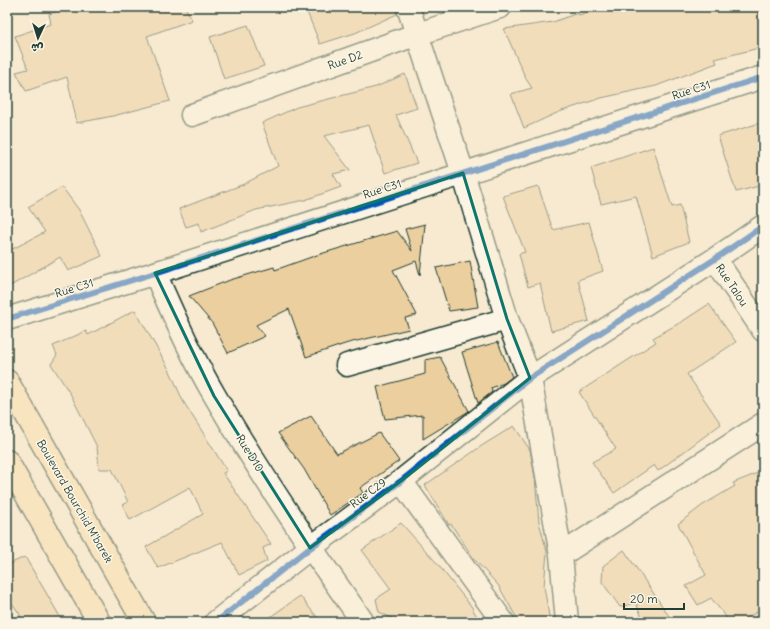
<svg xmlns="http://www.w3.org/2000/svg" width="770" height="629" viewBox="0 0 770 629" font-family="Delius,'Playpen Sans Arabic',sans-serif">
<rect width="100%" height="100%" fill="#f7ead0"/>
<filter id="ink" filterUnits="userSpaceOnUse"><feTurbulence type="fractalNoise" baseFrequency=".025" numOctaves="2"/><feDisplacementMap in="SourceGraphic" scale="8" xChannelSelector="R" yChannelSelector="G"/><feConvolveMatrix kernelMatrix="1 2 1 2 8 2 1 2 1" color-interpolation-filters="sRGB"/></filter>
<g filter="url(#ink)">
<!-- building -->
<path fill="#eccf9f" stroke="#1f3d34" d="M71 7H185L192 20 147 36 170 101 113 116 77 123 67 77 26 91 16 72 28 69 15 36 51 24 49 14Z
M305 7H396L397 14 355 33 320 44Z
M607 7H763V47L715 59 717 63 656 86 601 98 559 112 524 128 511 94 532 88 526 79 504 29 553 22 578 13 579 15Z
M248 25 264 66 224 79 210 37Z
M405 74 417 108 396 115 417 163 385 173 369 125 324 136 350 170 333 174 341 187 305 200 256 210 201 232 199 223 186 227 179 209 244 184 278 166 262 123 297 107 376 87Z
M763 122V185L736 192 718 136Z
M653 147 672 207 680 205 689 242 653 256 636 196 601 204 591 168Z
M538 186 553 230 589 222 603 271 578 280 589 321 551 331 540 283 528 287 519 254 525 252 503 196Z
M62 187 79 210 102 256 68 271 60 257 7 288V252L45 232 28 207Z
M425 224 420 275 416 261 393 270 417 315 405 318 409 329 348 343 306 357 289 309 256 325 265 336 228 353 212 323 189 296 230 280 274 267 275 270 317 255 397 231 412 251 405 229Z
M470 261 478 307 449 311 436 268Z
M709 304 736 342 687 374 721 424 658 471 654 465 614 493 592 462 616 449 579 392 656 342 653 338 683 321Z
M135 310 170 371 183 401 227 471 223 473 271 544 263 548 267 561 239 575 222 542 158 568 146 547 203 514 190 487 130 520 123 505 128 502 112 469H99L97 447 71 395 51 364 57 355 53 346 86 331 88 335Z
M498 342 512 377 504 383 491 388 492 392 478 403 462 352Z
M440 357 469 411 423 439V415L385 419 377 387 425 374V360Z
M311 416 337 454 379 433 399 461 360 488 363 493 330 515 304 469 278 433Z
M514 426 530 450 535 478 539 522 547 552 544 586 550 622H519L498 585 474 559 451 524 449 525 425 485 483 445Z
M763 471V608L741 622H730L711 598 698 605 686 586 706 575 678 524 703 505 735 486 733 483Z
M401 523 435 561 471 606 480 622H400L379 612 376 599 391 589 362 550Z
M624 550 673 622H644L636 603 620 607 602 582 603 566Z
M25 557 48 596 63 622H23L19 613 7 596V565Z
M300 596 321 622H263Z"/>
<g fill="none" stroke-linecap="round" stroke-linejoin="round">
<defs>
<path id="minor" d="M408 7 463 173 507 319 530 378 561 555 567 622
M192 115 415 35 500 7
M715 259 763 330
M155 273C173 315 192 357 215 396 260 474 311 549 363 622
M7 319 155 273 763 77
M347 365 507 319
M401 481 503 622
M561 555 763 424
M216 622 310 548 401 481 530 378 715 259 763 226"/>
<path id="major" d="M7 381 144 622
M7 461 99 622"/>
</defs>
<!-- minor casing -->
<use href="#minor" stroke="#1f3d34" stroke-width="25"/>
<!-- major casing -->
<use href="#major" stroke="#1f3d34" stroke-width="25"/>
<!-- minor -->
<use href="#minor" stroke="#fcf5e5" stroke-width="22"/>
<!-- major -->
<use href="#major" stroke="#f9deab" stroke-width="22"/>
<defs>
<path id="cycleway" d="M7 319 155 273 763 77
M216 622 310 548 401 481 530 378 715 259 763 226"/>
</defs>
<!-- cycleway casing -->
<use href="#cycleway" stroke="#fcf5e5" stroke-width="8"/>
<!-- cycleway -->
<use href="#cycleway" stroke="#0057b8" stroke-width="6"/>
</g>
</g>
<!-- marked area -->
<path d="M0 0H770V629H0ZM463 173 507 319 530 378 401 481 310 548 214 396 155 273Z" fill="#f7ead0" fill-opacity=".55" fill-rule="evenodd"/>
<path fill="none" stroke="#0f766e" stroke-width="3" stroke-linejoin="round" d="M463 173 507 319 530 378 401 481 310 548 214 396 155 273Z"/>
<g text-anchor="middle" stroke-width="3" stroke-linejoin="round" paint-order="stroke">
<!-- street labels -->
<g font-size="11" fill="#1f3d34" stroke="#fcf5e5">
<text transform="translate(345 60) rotate(-20)" y="4">Rue D2</text>
<text transform="translate(691 90) rotate(-18)" y="4">Rue C31</text>
<text transform="translate(382 189) rotate(-18)" y="4">Rue C31</text>
<text transform="translate(732 285) rotate(56)" y="4">Rue Talou</text>
<text transform="translate(74 288) rotate(-17)" y="4">Rue C31</text>
<text transform="translate(250 453) rotate(58)" y="4">Rue D10</text>
<text transform="translate(368 493) rotate(-36)" y="4">Rue C29</text>
<text transform="translate(75 501) rotate(60)" y="4">Boulevard Bourchid M'barek</text>
</g>
</g>
<!-- margin -->
<rect width="770" height="629" fill="none" stroke="#fcf5e5" stroke-width="24"/>
<rect x="12" y="12" width="746" height="605" fill="none" stroke="#1f3d34" stroke-width="1.5" filter="url(#ink)"/>
<!-- north arrow -->
<g transform="translate(38 38) rotate(184)" stroke="#fcf5e5" stroke-width="3" paint-order="stroke">
<path d="M0-3L7 15L0 10L-7 15Z" fill="#1f3d34"/>
<text y="-6" font-size="11" font-weight="bold" text-anchor="middle" fill="#1f3d34">ش</text>
</g>
<!-- scale -->
<path d="M624 603v6h60v-6" fill="none" stroke="#1f3d34" stroke-width="2"/>
<text x="630" y="603" font-size="12" fill="#1f3d34" stroke="#fcf5e5" stroke-width="3" paint-order="stroke">20 m</text>
</svg>
